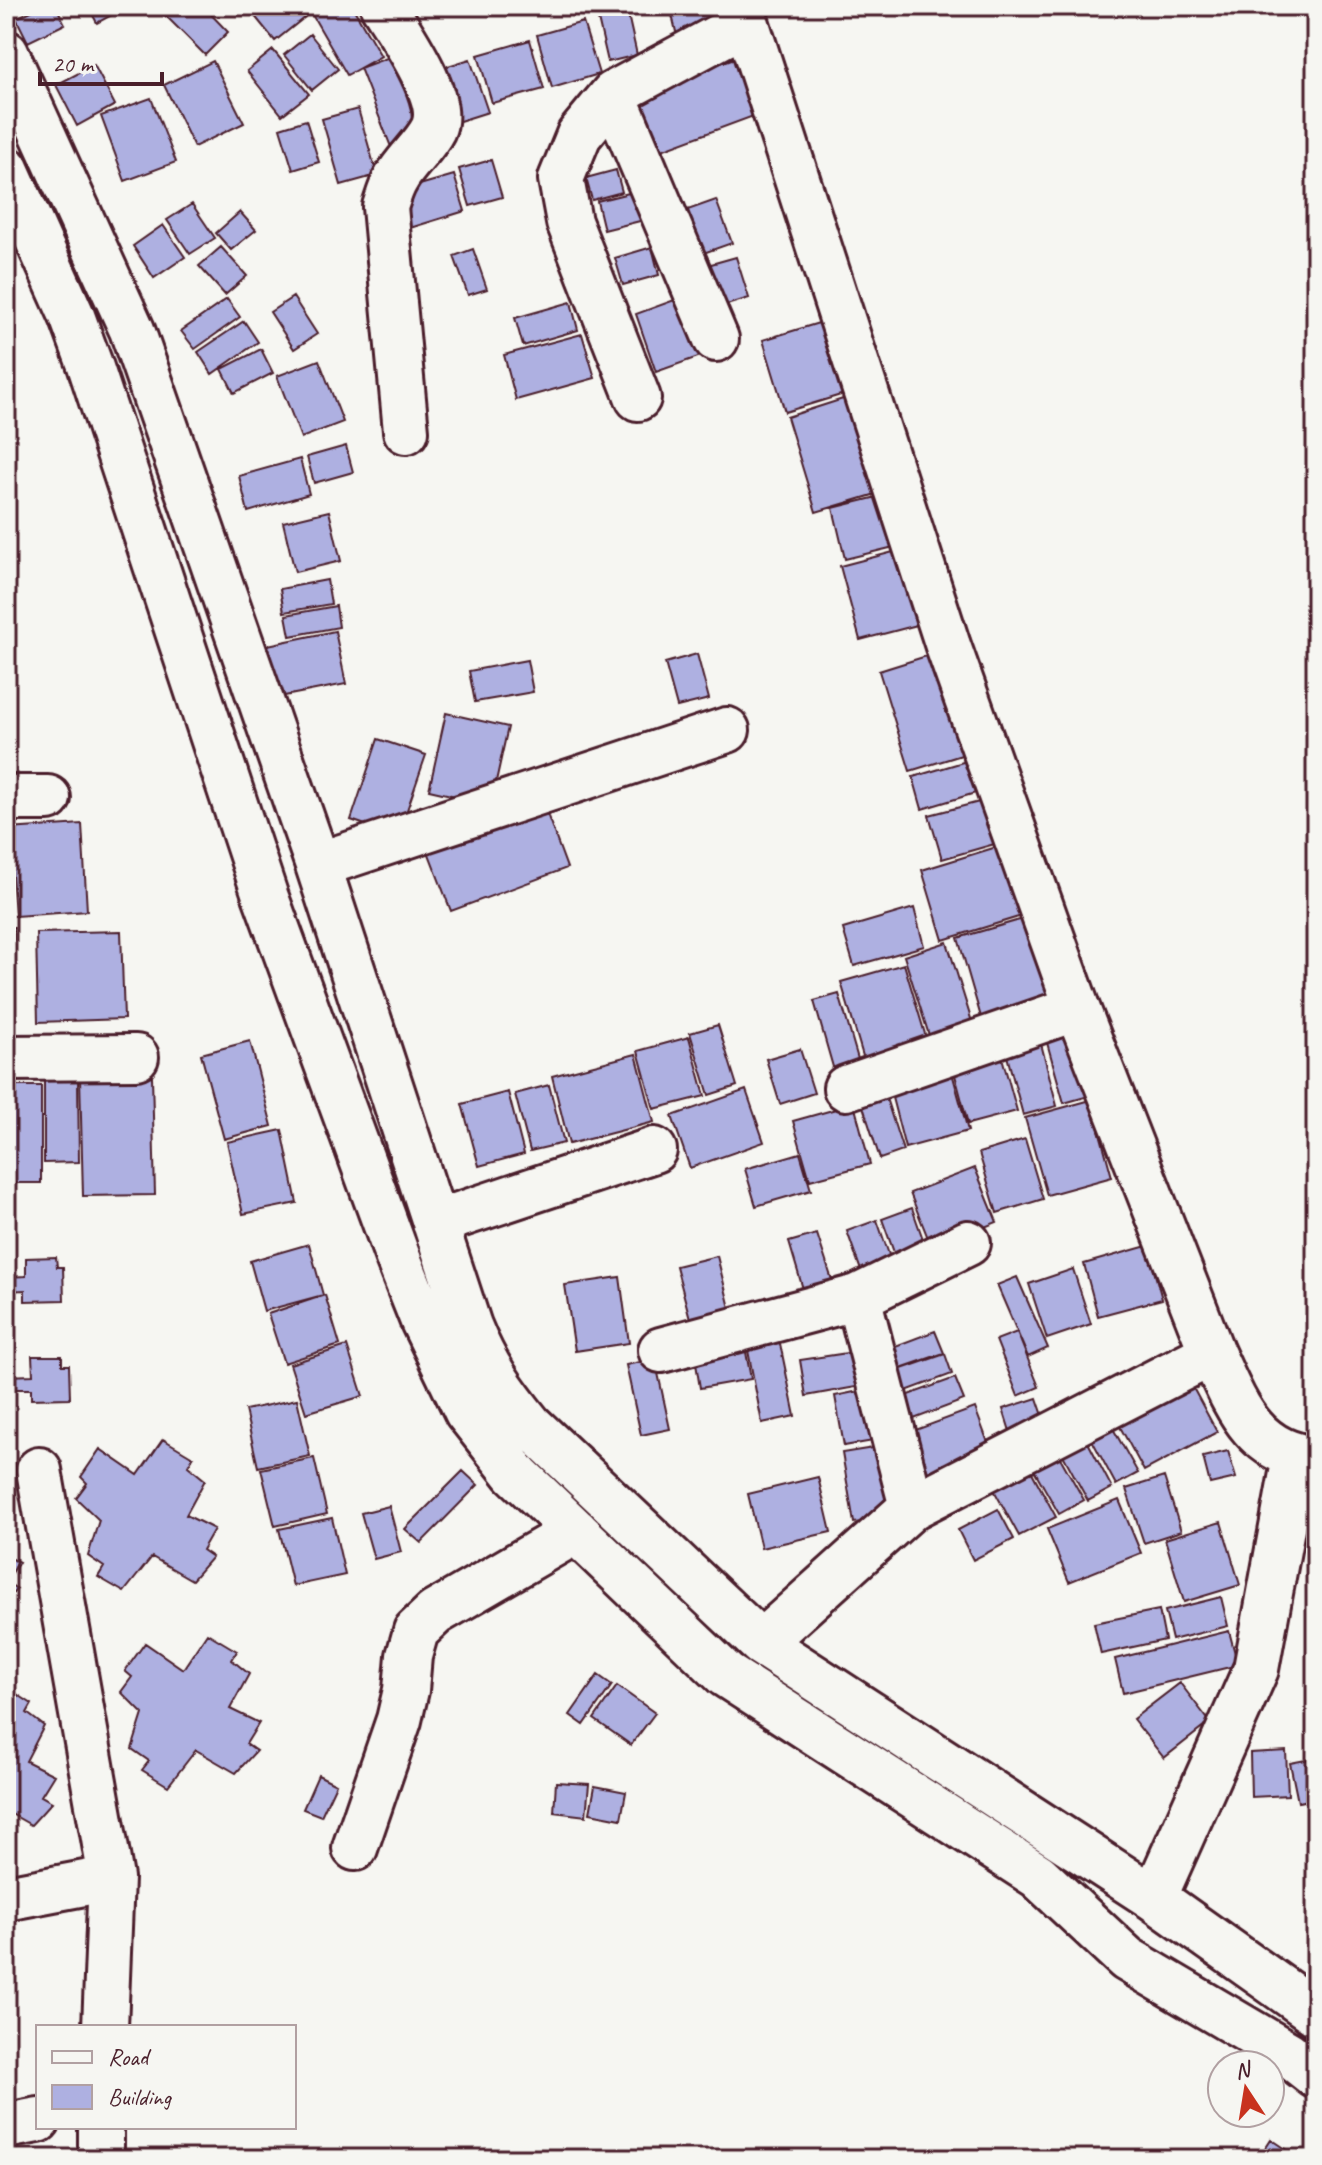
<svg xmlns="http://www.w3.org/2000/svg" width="1322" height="2165" viewBox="0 0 1322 2165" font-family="Caveat,sans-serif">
<rect width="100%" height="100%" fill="#f6f6f2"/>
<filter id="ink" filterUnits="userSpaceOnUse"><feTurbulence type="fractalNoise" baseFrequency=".0125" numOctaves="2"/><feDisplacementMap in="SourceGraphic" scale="16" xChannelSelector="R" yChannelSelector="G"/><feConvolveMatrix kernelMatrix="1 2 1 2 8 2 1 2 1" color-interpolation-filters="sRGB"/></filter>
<g filter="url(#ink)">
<!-- building -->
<path fill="#aeb0e1" stroke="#4a1f2b" stroke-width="2" d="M42 6H56L65 24 28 42 16 18Z
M88 6H128L97 23Z
M156 6H203L228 32 205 55Z
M254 6H296L305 17 275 41 249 9Z
M307 6H352L381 56 347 75Z
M595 6H626L637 55 608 62Z
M670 6H705L712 38 679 45Z
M583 22 599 74 552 88 537 35Z
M310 34 338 69 312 90 284 55Z
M530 40 544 89 492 103 478 55Z
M273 50 309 94 282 115 247 71Z
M745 54 767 111 651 154 630 97Z
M395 55 426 133 391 147 360 68Z
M470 59 488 112 447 125 429 72Z
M213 61 244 123 194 147 164 85Z
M94 65 115 105 77 126 56 85Z
M151 98 176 162 125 181 101 116Z
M358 109 377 175 341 185 322 119Z
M306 120 319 162 293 170 280 128Z
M491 160 502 197 470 206 459 169Z
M616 170 622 192 592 200 586 178Z
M454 175 465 211 410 228 399 191Z
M641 190 648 219 604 230 597 201Z
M716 200 732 243 695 256 679 213Z
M192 204 215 238 190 254 167 220Z
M240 212 256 230 231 250 216 233Z
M163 225 185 257 154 278 133 246Z
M221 247 247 276 225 295 199 266Z
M652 247 659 275 623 285 615 258Z
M473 249 487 289 468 295 454 256Z
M736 257 749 298 717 308 704 266Z
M293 297 317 334 294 349 270 312Z
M680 298 701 356 656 372 636 314Z
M227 299 240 317 195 349 181 331Z
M571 302 578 330 523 346 515 318Z
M244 321 258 342 212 374 198 352Z
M822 322 844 394 785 412 763 340Z
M582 334 595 378 516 400 504 355Z
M261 349 273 373 234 393 222 369Z
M319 360 343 422 301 438 277 376Z
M846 398 876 494 816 512 787 417Z
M346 446 353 472 314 483 307 457Z
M300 459 309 494 248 512 239 476Z
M881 496 894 547 845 559 833 508Z
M329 511 341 561 295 572 283 522Z
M901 550 921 624 860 640 840 566Z
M327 580 331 604 284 612 280 589Z
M336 606 339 627 290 636 286 615Z
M335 631 346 684 274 698 263 646Z
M936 653 968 753 910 771 879 671Z
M697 654 709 699 677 707 665 663Z
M527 660 533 692 475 702 469 671Z
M446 713 508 727 491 804 429 790Z
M378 739 426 755 398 836 351 820Z
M973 759 982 791 922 809 913 777Z
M987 800 998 843 942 859 929 815Z
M543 803 567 868 451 911 426 846Z
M82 824 87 911 15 916 9 829Z
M1003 845 1025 915 943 940 922 870Z
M914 908 924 946 854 966 843 929Z
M1030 917 1057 1011 985 1031 958 938Z
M6 927H14L15 1020H6Z
M121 931 124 1019 38 1022 36 933Z
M947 942 977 1038 934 1051 904 956Z
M904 964 931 1054 868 1073 841 982Z
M839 994 860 1066 835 1074 814 1001Z
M1075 1023 1096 1094 1064 1103 1044 1032Z
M718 1025 737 1086 709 1095 690 1033Z
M1038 1032 1057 1106 1023 1115 1003 1041Z
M689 1037 705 1096 654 1109 638 1051Z
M250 1041 272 1126 224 1139 201 1054Z
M998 1043 1017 1111 968 1124 950 1056Z
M800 1049 814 1093 780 1104 766 1059Z
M636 1054 654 1122 569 1144 552 1076Z
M951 1069 968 1131 905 1148 889 1086Z
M152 1076 155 1195 83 1196 80 1077Z
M44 1080H78L79 1162 44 1163Z
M549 1085 564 1143 530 1151 515 1094Z
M6 1086H41V1183H6Z
M746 1090 764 1142 690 1168 672 1116Z
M508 1092 524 1154 479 1166 462 1104Z
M884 1092 903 1151 880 1159 861 1100Z
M1091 1100 1112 1177 1047 1195 1025 1118Z
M854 1104 870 1164 810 1180 793 1121Z
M282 1130 297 1203 243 1214 227 1142Z
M1025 1139 1043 1199 997 1213 979 1153Z
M800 1153 811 1190 756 1206 745 1169Z
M975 1168 997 1222 932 1248 910 1193Z
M912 1208 930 1259 900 1269 882 1219Z
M877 1220 895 1272 865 1282 847 1231Z
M817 1234 832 1280 803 1289 789 1242Z
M309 1244 323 1295 264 1311 250 1261Z
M1147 1246 1162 1299 1098 1316 1084 1264Z
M717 1256 732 1316 692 1326 676 1266Z
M56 1257 57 1267H63L64 1300 25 1301V1290L6 1291V1277L26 1276V1258Z
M1073 1269 1091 1324 1047 1339 1029 1284Z
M620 1277 629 1343 575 1351 565 1285Z
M1017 1277 1048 1348 1028 1357 997 1285Z
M325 1295 340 1345 284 1363 268 1314Z
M935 1331 944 1353 889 1372 882 1351Z
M1017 1332 1039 1387 1018 1396 996 1340Z
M778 1334 795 1416 762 1423 746 1340Z
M743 1336 751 1379 700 1388 693 1345Z
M347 1346 363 1396 306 1413 290 1364Z
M861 1351 867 1385 806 1396 800 1360Z
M945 1354 952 1374 898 1394 890 1373Z
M32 1356H62V1365H69L70 1398 31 1399V1389H6V1376L33 1375Z
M655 1359 670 1429 641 1435 626 1365Z
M1186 1375 1217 1432 1144 1471 1113 1414Z
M955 1378 964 1400 906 1422 897 1399Z
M869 1389 879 1440 844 1446 835 1396Z
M1037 1398 1050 1436 1015 1447 1003 1409Z
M297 1399 310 1456 258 1467 245 1410Z
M975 1408 993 1456 919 1483 902 1435Z
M1106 1416 1138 1473 1116 1485 1085 1427Z
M1081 1429 1112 1488 1088 1501 1056 1442Z
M163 1439 193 1457 188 1466 205 1480 186 1515 214 1529 202 1550 212 1557 192 1580 152 1557 124 1592 98 1577 104 1567 88 1556 99 1520 76 1498 87 1483 81 1477 100 1449 138 1475Z
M1053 1445 1084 1500 1059 1514 1028 1459Z
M886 1446 897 1517 854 1523 842 1453Z
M1228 1451 1236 1478 1210 1484 1203 1457Z
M314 1458 327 1514 275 1526 261 1469Z
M1026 1461 1056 1517 1019 1536 989 1481Z
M463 1471 478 1485 421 1543 405 1529Z
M1296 1475H1316V1530H1299Z
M818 1477 831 1532 761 1548 748 1494Z
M1164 1477 1181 1531 1144 1543 1126 1489Z
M1119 1500 1141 1553 1069 1582 1047 1529Z
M389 1506 401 1552 374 1559 361 1513Z
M998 1509 1014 1539 973 1560 958 1530Z
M332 1518 345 1575 293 1586 279 1529Z
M1221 1522 1240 1585 1184 1602 1165 1539Z
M6 1556 19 1562 6 1582 17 1589 6 1601Z
M1221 1597 1228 1626 1172 1640 1165 1611Z
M1159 1610 1165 1640 1101 1654 1094 1623Z
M1229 1631 1238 1665 1123 1693 1115 1659Z
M207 1633 237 1651 232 1660 249 1674 230 1709 259 1723 246 1744 256 1751 236 1773 196 1750 168 1786 142 1770 149 1761 132 1749 143 1714 121 1692 132 1677 125 1671 145 1643 183 1669Z
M598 1675 612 1685 584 1725 570 1715Z
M1180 1683 1210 1722 1164 1758 1133 1719Z
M617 1686 655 1713 631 1745 594 1719Z
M6 1687 32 1704 27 1713 44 1726 26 1761 54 1775 41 1796 52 1802 31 1825 6 1811Z
M1286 1751 1288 1795 1251 1797 1250 1753Z
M1316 1758V1799L1298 1802 1290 1763Z
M318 1775 336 1784 321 1816 303 1809Z
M556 1782 589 1784 586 1816 554 1812Z
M595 1786 626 1792 621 1819 590 1813Z
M1271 2139 1301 2159H1258Z"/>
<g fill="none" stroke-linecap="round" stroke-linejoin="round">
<defs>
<path id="minor" d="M383 6C399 31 447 99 433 129 424 147 406 161 396 179 391 187 388 198 385 207L406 431
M741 6 948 646 1077 1008 1212 1353C1235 1403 1253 1455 1316 1458
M6 53 132 330 318 865 469 1326C485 1366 503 1392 530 1425L761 1643 1154 1898 1316 2013
M613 94 716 339
M6 169 72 316 90 365 265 895 398 1258 423 1321 467 1412 515 1473 726 1675 1038 1876 1127 1959 1288 2054 1316 2076
M638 398 569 222 561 179 579 135 613 94 745 23
M6 798H48
M318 865 727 730
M6 1058 136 1057
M846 1088 1077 1008
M435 1223 654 1150
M858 1297 912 1507
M661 1350 858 1297 968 1243
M39 1470 111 1878 105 2027
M761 1643 912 1507 1212 1353
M355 1848 399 1720 406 1690 409 1656 416 1631 435 1613 576 1531
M6 1898 111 1878
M1154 1898 1256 1669 1295 1457
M6 2126 38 2120
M101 2159V2127"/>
</defs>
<!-- minor casing -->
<use href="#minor" stroke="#4a1f2b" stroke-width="50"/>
<!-- minor -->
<use href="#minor" stroke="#f6f6f2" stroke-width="44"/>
</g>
</g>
<!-- margin -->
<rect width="1322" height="2165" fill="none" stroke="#f6f6f2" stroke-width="32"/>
<rect x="16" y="16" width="1290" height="2133" fill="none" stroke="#4a1f2b" stroke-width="3" filter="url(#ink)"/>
<!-- legend -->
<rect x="36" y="2025" width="260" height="104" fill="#f6f6f2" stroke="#b1a0a2" stroke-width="2"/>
<rect x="52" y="2051" width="40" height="12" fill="#f6f6f2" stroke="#b1a0a2" stroke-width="2"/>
<text x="108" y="2065" font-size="24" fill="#4a1f2b">Road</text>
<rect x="52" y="2085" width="40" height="24" fill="#aeb0e1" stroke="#b1a0a2" stroke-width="2"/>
<text x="108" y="2105" font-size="24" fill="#4a1f2b">Building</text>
<!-- north arrow -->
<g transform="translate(1246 2089) rotate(348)"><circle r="38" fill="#f6f6f2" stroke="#b1a0a2" stroke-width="2"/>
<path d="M0-6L14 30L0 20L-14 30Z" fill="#c8321e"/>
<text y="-12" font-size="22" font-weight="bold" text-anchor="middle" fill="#4a1f2b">N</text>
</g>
<!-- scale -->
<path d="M40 72v12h122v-12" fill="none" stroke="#4a1f2b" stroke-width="4"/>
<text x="52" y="72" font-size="24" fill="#4a1f2b" stroke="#f6f6f2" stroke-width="6" paint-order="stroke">20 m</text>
</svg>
